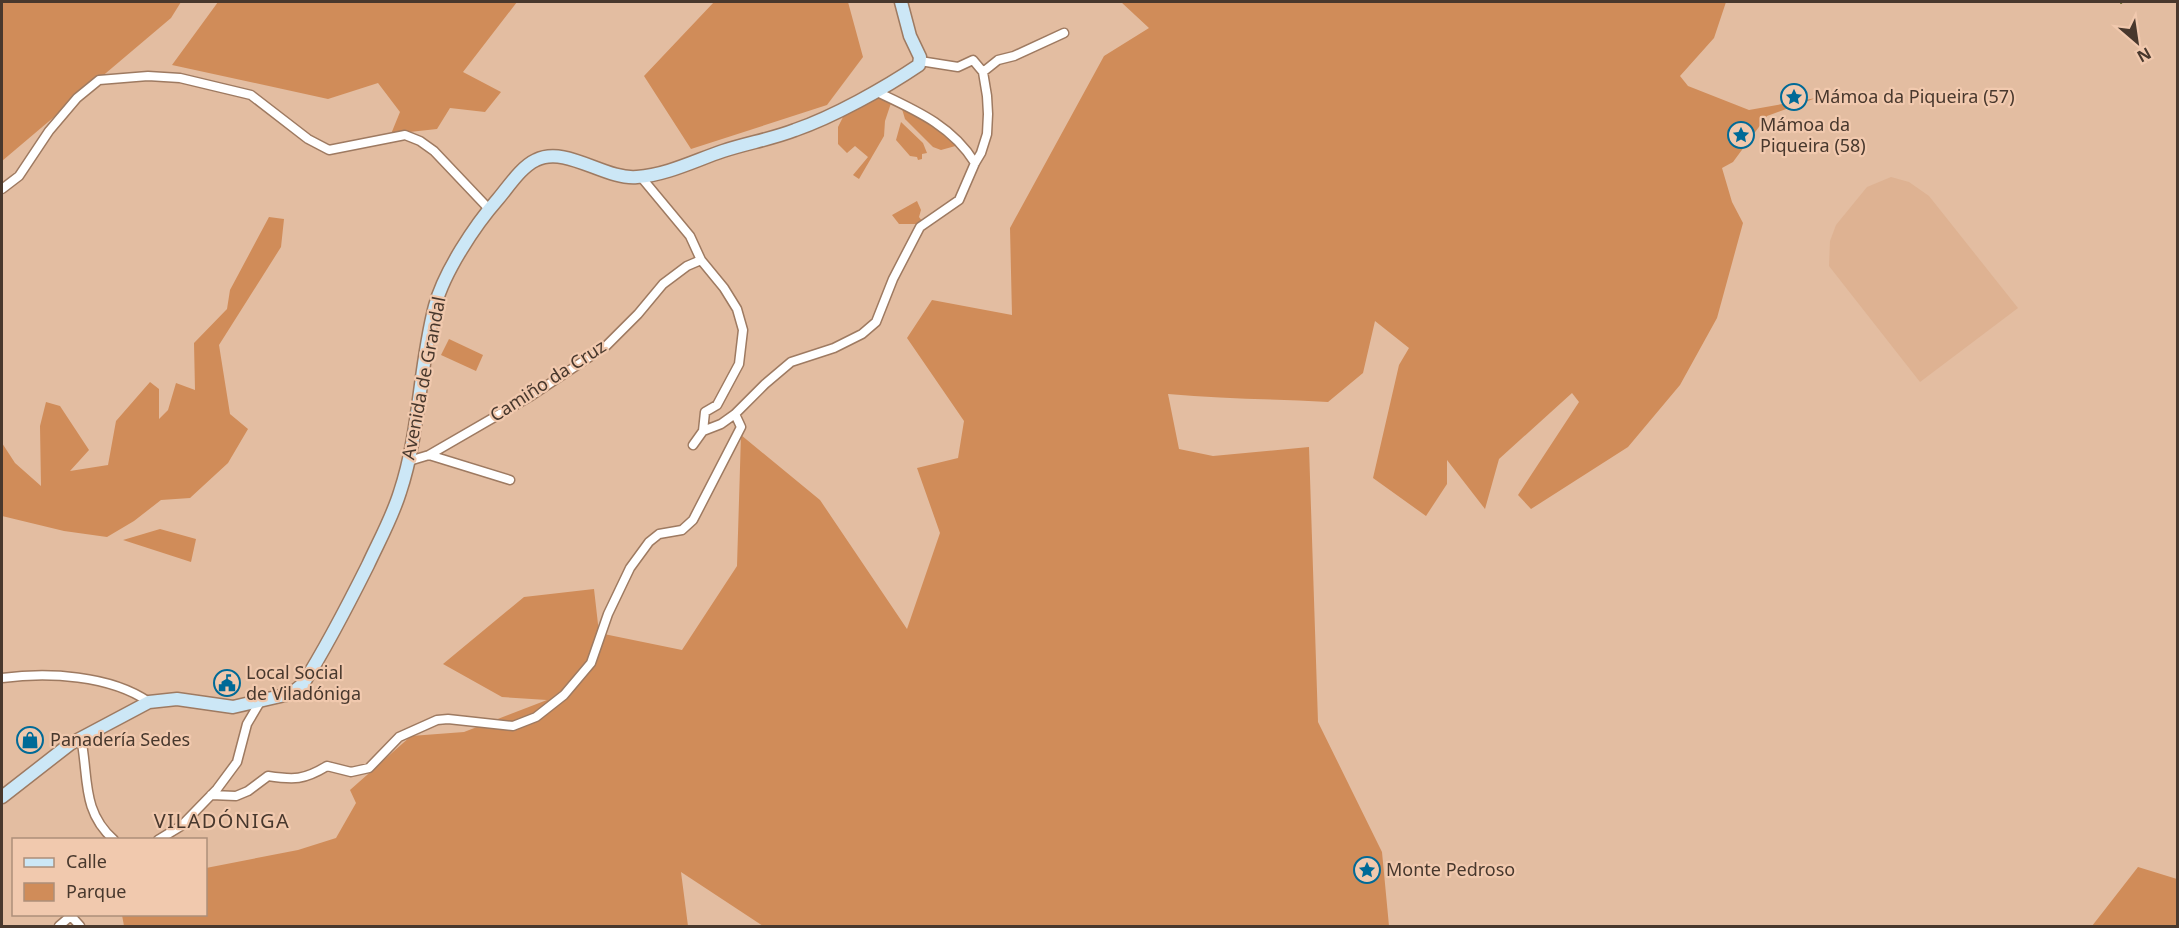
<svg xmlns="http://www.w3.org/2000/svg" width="2179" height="928" viewBox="0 0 2179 928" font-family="'Noto Sans',sans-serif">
<rect width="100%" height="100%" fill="#e3bda1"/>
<!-- built -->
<path fill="#deb292" d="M1891 177 1909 182 1929 196 2018 308 1920 382 1829 266 1830 241 1836 225 1867 187Z"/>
<!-- green -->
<path fill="#d08c59" d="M2 2H181L171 18 2 161Z
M218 2H517L463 72 501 92 485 112 450 108 437 129 391 134 400 112 378 83 328 99 172 65Z
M714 2H848L863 57 827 105 691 149 644 76Z
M1121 2H1726L1714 38 1680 76 1688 86 1749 110 1816 98 1767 116 1733 162 1722 168 1732 202 1743 223 1717 318 1680 385 1628 447 1531 509 1518 495 1579 402 1572 393 1499 459 1485 509 1447 460V484L1426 516 1373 478 1399 365 1409 348 1375 321 1363 373 1328 402C1274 399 1221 399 1168 394L1179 449 1213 456 1309 447 1318 722 1382 852 1389 926H763L681 872 688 926H124L122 915 206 914V868L298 850 336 838 356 803 350 790 411 736 464 732 547 700 502 697 443 664 524 597 594 589 599 633 682 650 737 566 741 435 820 500 907 629 940 533 917 468 958 458 964 421 907 338 932 300 1012 315 1010 228 1104 56 1149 28Z
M880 97 891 103 885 121 884 136 859 179 853 175 868 157 855 146 847 153 838 144V127L843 117Z
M905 107 914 112 959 145 941 150 933 147 905 119 902 109Z
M901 122 923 143 927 153 922 154V159L918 160 917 157 910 156 896 140Z
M917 201 921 210 919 217 922 221 916 224H899L892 215Z
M269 217 284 219 281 247 219 345 230 414 248 429 228 463 190 498 161 500 134 521 107 537 64 531 2 516V443L15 463 41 486 40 426 46 402 60 406 89 450 70 471 108 465 116 421 150 382 159 389V419L168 410 176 383 195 390 194 343 227 309 230 290Z
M449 339 483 355 476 371 441 355Z
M160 529 196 539 191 562 123 540Z
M2138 867 2177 879V926H2092Z"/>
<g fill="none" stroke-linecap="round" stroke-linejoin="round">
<!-- stream -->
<path stroke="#696c2c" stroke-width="2" d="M2121 3 2122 2"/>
<defs>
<path id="street" d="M920 61 958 67 973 60 983 72 998 60 1014 56 1064 33
M875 91C913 109 952 125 975 163
M641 177 690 236 701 260 724 288 737 309 743 330 739 364 717 405 705 412 703 431
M2 189 19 176 49 131 77 98 99 80 148 76 180 78 251 95 308 139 329 150 405 135 420 141 434 151 489 209
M735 414 765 384 791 362 834 348 862 334 876 322 893 279 920 227 959 200 975 163 981 153 987 134 988 114 987 96 983 72
M429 455 510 480
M409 461 429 455 531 396 606 346 638 314 663 284 687 266 701 260
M2 678C48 672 110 675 149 702
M81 738C89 777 81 811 114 840
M211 795 236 796 248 791 268 776C294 780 304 780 327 766L351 772 369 768 399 737 437 720 448 719 513 726 536 717 564 695 591 663 608 614 630 568 649 542 659 534 682 530 693 520 741 427 735 414 721 424 703 431 693 445
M158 840 181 826 217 789 237 762 247 724 260 702
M71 916 80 926
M59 926 73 914"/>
<path id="secondary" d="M2 797 70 744 149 702 177 699 233 707 285 695 292 693 303 684C327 646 348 605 368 565 379 541 392 518 400 492 420 432 419 367 435 306 444 272 475 225 498 199 509 186 521 167 536 160 566 145 605 180 637 177 667 175 696 160 723 151 747 143 772 139 795 130 833 117 885 88 919 65L920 57 910 36 901 2"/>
</defs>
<!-- street casing -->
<use href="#street" stroke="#9e7a61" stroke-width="11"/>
<!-- secondary casing -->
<use href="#secondary" stroke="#9e7a61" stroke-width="15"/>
<!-- street -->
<use href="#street" stroke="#fff" stroke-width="8"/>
<!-- secondary -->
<use href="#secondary" stroke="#cce7f6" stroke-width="12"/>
</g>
<!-- icons -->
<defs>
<symbol id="sight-ring" viewBox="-11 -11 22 22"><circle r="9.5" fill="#f1c9ae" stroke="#006a97" stroke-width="1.5"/><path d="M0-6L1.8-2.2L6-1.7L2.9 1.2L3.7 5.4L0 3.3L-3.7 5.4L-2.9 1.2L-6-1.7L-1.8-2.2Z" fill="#006a97"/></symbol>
<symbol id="civic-ring" viewBox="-11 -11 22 22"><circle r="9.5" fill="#f1c9ae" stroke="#006a97" stroke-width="1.5"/><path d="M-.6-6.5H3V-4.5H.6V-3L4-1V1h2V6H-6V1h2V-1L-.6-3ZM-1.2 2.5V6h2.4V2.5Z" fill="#006a97"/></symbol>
<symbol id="shop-ring" viewBox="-11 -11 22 22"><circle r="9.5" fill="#f1c9ae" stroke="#006a97" stroke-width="1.5"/><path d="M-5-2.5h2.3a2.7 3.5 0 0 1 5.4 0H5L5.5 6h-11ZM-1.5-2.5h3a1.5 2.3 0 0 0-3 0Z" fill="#006a97"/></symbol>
</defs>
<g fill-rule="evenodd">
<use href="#sight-ring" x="1779" y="82" width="30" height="30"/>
<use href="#sight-ring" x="1726" y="120" width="30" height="30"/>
<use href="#civic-ring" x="212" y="668" width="30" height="30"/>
<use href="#shop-ring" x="15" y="725" width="30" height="30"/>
<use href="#sight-ring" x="1352" y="855" width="30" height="30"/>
</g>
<g text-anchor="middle" stroke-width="4.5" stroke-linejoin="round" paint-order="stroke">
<!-- poi labels -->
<g font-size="18" fill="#48382d" stroke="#f1c9ae" text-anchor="start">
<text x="1814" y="103">Mámoa da Piqueira (57)</text>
<text x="1760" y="131">Mámoa da<tspan x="1760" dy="21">Piqueira (58)</tspan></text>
<text x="246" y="679">Local Social<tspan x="246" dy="21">de Viladóniga</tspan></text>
<text x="50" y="746">Panadería Sedes</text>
<text x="1386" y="876">Monte Pedroso</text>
</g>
<!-- street labels -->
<g font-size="18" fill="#48382d" stroke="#f1c9ae">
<text transform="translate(424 378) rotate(-79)" y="6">Avenida de Grandal</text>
<text transform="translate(548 381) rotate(-33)" y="6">Camiño da Cruz</text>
</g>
<!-- neighbourhood labels -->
<g font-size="20" letter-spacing="1.5" fill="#48382d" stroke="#f1c9ae">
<text x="222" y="828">VILADÓNIGA</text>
</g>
</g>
<!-- border -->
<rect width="2179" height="928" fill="none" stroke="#48382d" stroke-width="6"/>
<!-- legend -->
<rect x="12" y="838" width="195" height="78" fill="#f1c9ae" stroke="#ad8f7a" stroke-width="1.5"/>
<rect x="24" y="858" width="30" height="9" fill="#cce7f6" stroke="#ad8f7a" stroke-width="1.5"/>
<text x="66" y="868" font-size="18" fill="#48382d">Calle</text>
<rect x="24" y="883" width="30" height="18" fill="#d08c59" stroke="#ad8f7a" stroke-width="1.5"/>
<text x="66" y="898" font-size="18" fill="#48382d">Parque</text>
<!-- north arrow -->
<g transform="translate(2137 42) rotate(151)" stroke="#f1c9ae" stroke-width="4.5" paint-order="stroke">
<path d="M0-4.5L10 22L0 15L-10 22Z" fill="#48382d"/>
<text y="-9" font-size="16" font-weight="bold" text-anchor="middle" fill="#48382d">N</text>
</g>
</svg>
